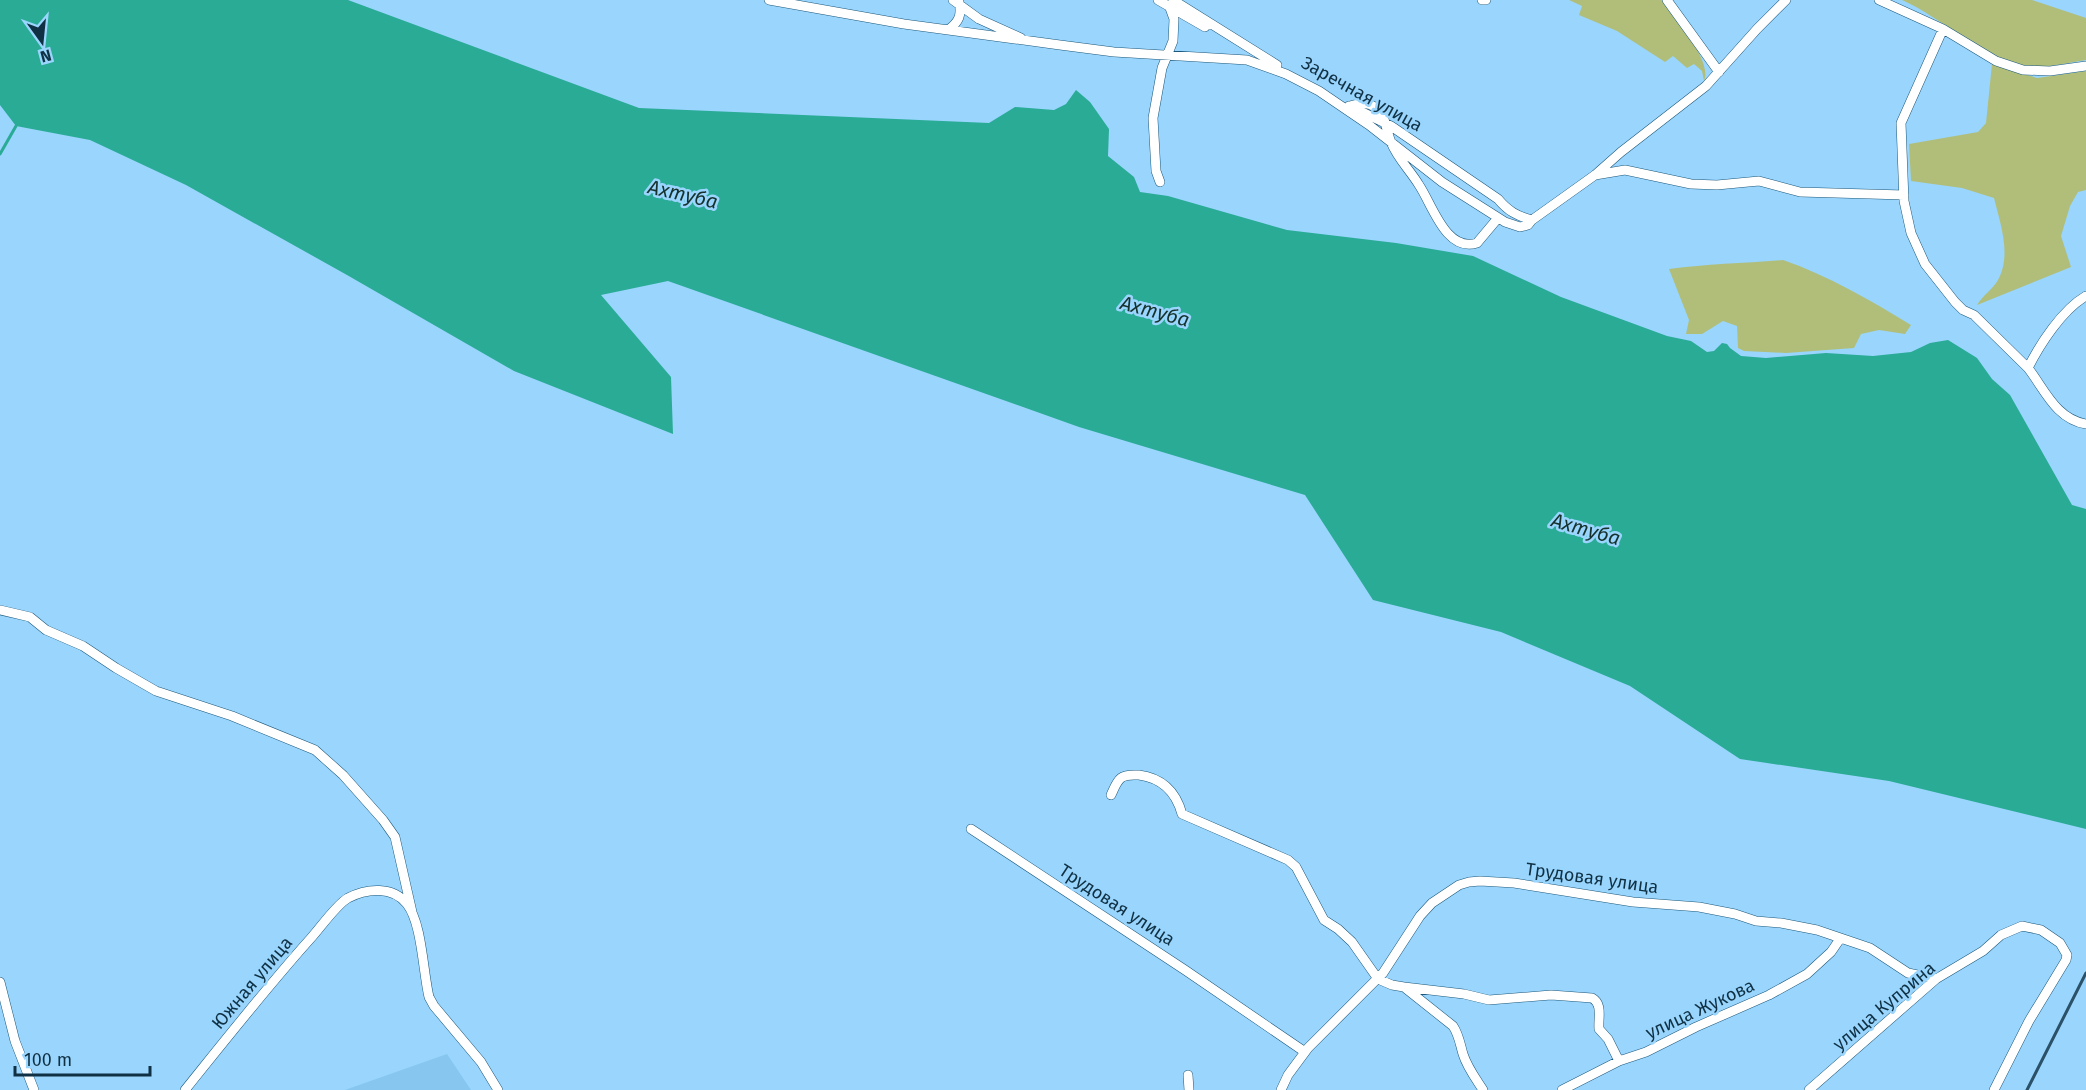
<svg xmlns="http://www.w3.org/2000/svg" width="2086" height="1090" viewBox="0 0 2086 1090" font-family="'Fira Sans',sans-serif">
<rect width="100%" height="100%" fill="#99d5fd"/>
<!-- built -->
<path fill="#86c6ef" d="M447 1054 471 1090H345Z"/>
<!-- green -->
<path fill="#b0be7a" d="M1569 0H1663C1675 17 1713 62 1704 81L1702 71 1694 64 1687 68 1673 56 1665 62 1617 31 1579 15 1582 6Z
M1902 0H2032L2086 18V60C2066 63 2046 69 2026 66 1979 59 1944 18 1902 0Z
M1992 64 2037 78 2086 71V190L2078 192 2070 206 2061 236 2071 267 1977 305C1983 295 1993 289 1998 280 2012 255 2000 223 1994 198L1962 188 1911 181 1909 144 1978 132 1986 123Z
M1783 260C1829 276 1870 300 1911 325L1905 334 1879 330 1861 334 1854 348 1786 353 1744 351 1738 348 1737 326 1723 321 1702 334H1686L1689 320 1669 269C1707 264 1745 263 1783 260Z"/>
<!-- water -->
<path fill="#29ab95" d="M0 0H348L639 108 989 123 1015 107 1054 110 1066 104 1076 90 1090 102 1109 129 1108 156 1134 177 1140 192 1168 196 1287 230 1396 243 1473 256 1561 297 1667 336 1691 341 1707 352 1714 351 1722 343 1727 344 1730 348 1741 356 1766 358 1826 353 1873 356 1911 352 1930 343 1948 340 1977 358 1992 379 2010 395 2072 505 2086 509V829L1889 781 1740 759 1630 686 1501 632 1373 600 1305 495 1079 427 668 281 601 295 671 377 673 434 514 371 347 275 186 185 90 140 16 126 0 105Z"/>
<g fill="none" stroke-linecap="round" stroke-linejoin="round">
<!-- stream -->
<path stroke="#29ab95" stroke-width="3" d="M0 154 16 126"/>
<defs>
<path id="street" d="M769 0 904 24 1060 45 1114 52 1247 60 1286 74 1319 91 1369 125 1442 182 1505 222 1520 227 1528 225 1532 220 1595 175 1621 152 1706 86 1757 29 1786 0
M953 0 979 19 1021 38
M1158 0 1205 27
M1173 0 1277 65
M1482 0H1486
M1667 0 1719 72
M1879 0 1943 29 1996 61 2023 70 2050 71 2086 66
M1943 29 1901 123 1904 201 1911 233 1925 264 1955 302 1963 310 1974 315 2028 368
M948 30C959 22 962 15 959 2
M1349 106C1359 104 1368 101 1376 108 1386 115 1386 131 1391 142 1397 158 1410 170 1419 185 1432 204 1446 253 1477 243L1498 218
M1350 106 1391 126 1498 199C1508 211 1517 216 1532 220
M1595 175 1625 170 1691 184 1717 185 1759 181 1800 192 1904 195
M1160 182 1156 171 1153 118 1162 68 1173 41 1174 19 1170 8
M2086 296C2062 310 2040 344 2028 368 2045 390 2056 419 2086 424
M0 610 30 617 46 630 83 646 116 668 156 691 232 716 315 750 343 775 383 820 395 837 412 912
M1111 795C1114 789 1116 782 1121 778 1126 774 1133 775 1139 775 1162 778 1176 792 1182 814L1288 860 1296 867 1324 920 1338 929 1352 942 1378 979 1392 985 1404 987 1453 1026C1459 1035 1460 1044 1463 1054 1467 1067 1476 1079 1483 1090
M971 829 1185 970 1305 1052
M0 982 15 1041 34 1090
M1404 987 1464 994 1489 1000 1551 995 1592 998C1603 1004 1598 1018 1599 1029L1608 1039 1619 1061
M1188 1075 1189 1090
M185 1090C226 1039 267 987 311 938 321 927 336 905 348 898 367 888 393 886 407 904 422 923 423 972 429 997L434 1006 481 1062 498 1090
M1281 1090 1288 1075 1308 1048 1383 973 1420 916 1432 903 1459 885 1469 882 1480 881 1514 883 1633 902 1699 907 1735 914 1756 921 1781 923 1817 930 1870 948 1908 973 1936 979
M1562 1090 1619 1061 1646 1052 1696 1027 1769 995 1807 974 1831 952 1840 939
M1809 1090 1936 979 1983 951 2001 935 2022 926 2041 930 2060 943 2067 955 2066 960 2029 1021 1994 1090"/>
</defs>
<!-- street casing -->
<use href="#street" stroke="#1c587b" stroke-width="10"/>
<!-- street -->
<use href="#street" stroke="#fff" stroke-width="9"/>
<!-- rail -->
<path stroke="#2b5168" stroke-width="3" d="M2027 1090 2086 973"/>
</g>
<g text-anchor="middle" stroke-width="5" stroke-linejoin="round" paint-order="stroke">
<!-- street labels -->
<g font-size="18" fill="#103144" stroke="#99d5fd">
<text transform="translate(1362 94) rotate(29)" y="6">Заречная улица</text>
<text transform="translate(1592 878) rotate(8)" y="6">Трудовая улица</text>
<text transform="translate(1117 905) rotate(33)" y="6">Трудовая улица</text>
<text transform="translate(252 983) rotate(-50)" y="6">Южная улица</text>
<text transform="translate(1884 1006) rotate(-40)" y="6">улица Куприна</text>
<text transform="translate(1700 1009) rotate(-25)" y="6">улица Жукова</text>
</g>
<!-- water labels -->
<g font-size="20" font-style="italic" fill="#17322c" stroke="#99d5fd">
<text transform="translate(683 194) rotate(13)" y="7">Ахтуба</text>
<text transform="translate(1155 311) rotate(15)" y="7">Ахтуба</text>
<text transform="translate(1586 529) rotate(16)" y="7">Ахтуба</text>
</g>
</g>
<!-- north arrow -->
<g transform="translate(42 42) rotate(165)" stroke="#99d5fd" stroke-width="4.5" paint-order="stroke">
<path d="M0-4.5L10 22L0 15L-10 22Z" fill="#103144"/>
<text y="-9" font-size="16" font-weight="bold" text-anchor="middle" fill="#103144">N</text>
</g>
<!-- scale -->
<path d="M15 1066v9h135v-9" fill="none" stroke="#103144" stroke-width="3"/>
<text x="24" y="1066" font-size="18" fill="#103144" stroke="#99d5fd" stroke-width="4.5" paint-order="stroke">100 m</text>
</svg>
